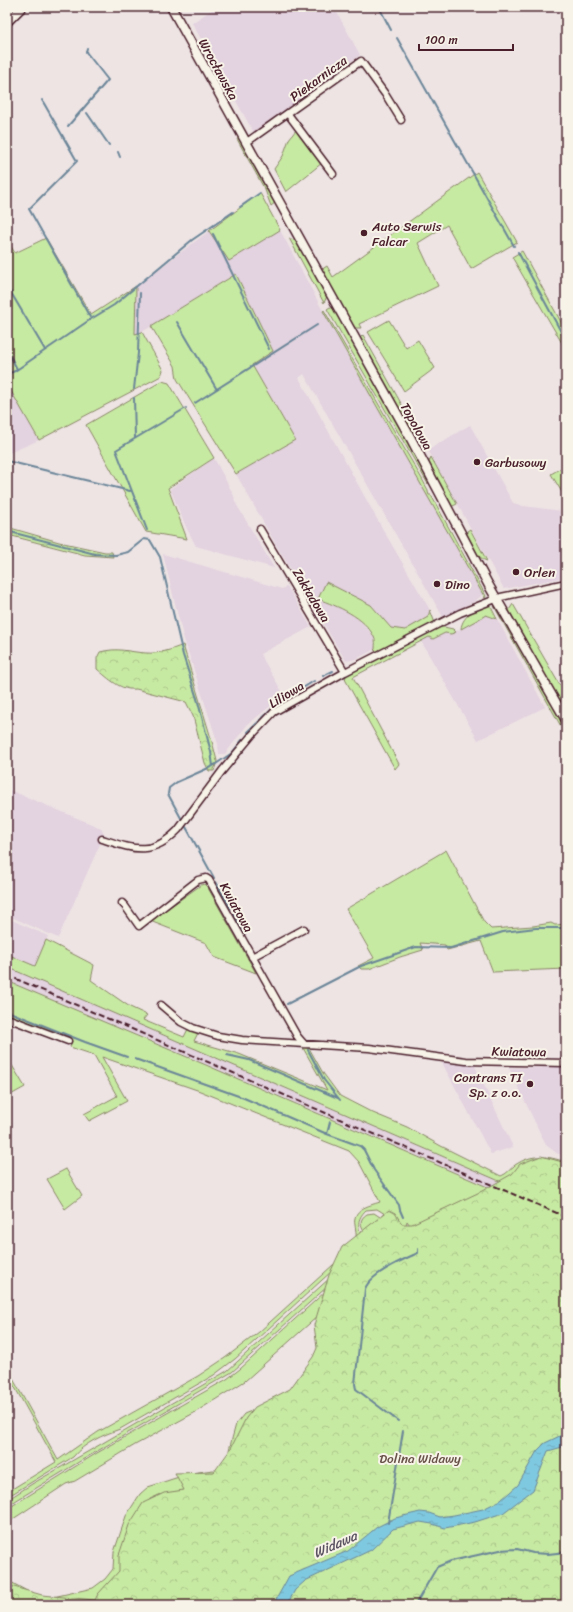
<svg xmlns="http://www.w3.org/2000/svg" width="573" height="1612" viewBox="0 0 573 1612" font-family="Sriracha,sans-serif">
<defs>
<pattern id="forest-crowns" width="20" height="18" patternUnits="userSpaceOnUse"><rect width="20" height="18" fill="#c7eaa2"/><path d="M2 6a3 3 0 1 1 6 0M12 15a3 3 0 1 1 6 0" fill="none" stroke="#acc88c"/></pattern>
<pattern id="water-ripples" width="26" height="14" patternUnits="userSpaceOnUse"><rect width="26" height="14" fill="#7fc9e0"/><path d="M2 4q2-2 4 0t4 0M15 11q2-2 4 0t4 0" fill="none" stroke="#6facc0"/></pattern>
</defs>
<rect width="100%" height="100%" fill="#eee4e4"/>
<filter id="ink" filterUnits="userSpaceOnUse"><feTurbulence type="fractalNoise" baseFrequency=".025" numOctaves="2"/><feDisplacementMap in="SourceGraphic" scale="8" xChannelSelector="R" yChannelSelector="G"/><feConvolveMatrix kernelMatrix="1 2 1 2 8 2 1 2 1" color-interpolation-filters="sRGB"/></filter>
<g filter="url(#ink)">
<!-- built -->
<path fill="#e3d2df" d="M216 7H334L360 55 254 133 192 23Z
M280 230 323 311 483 593 480 597 473 602 443 617 304 374 299 378 382 528 430 610 429 617 405 631 391 628 371 605 318 599 342 609 359 619 374 637 375 649 356 659 346 661 338 648 278 548 236 474 295 440 252 364 273 351 236 274 142 332 135 334 136 286 209 231 230 260Z
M7 384 39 440 7 454Z
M470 425 513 503 523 506 562 511 566 514V577L504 589 428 450Z
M214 458 234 496 235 502 274 568 196 546 186 527 170 489Z
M163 554 282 589 287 586 311 627 260 654 284 695 247 725 225 754H219L218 744 183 636Z
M486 615 497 619 545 707 478 740 421 641 429 637 433 639 445 633 451 634Z
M7 789 101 828 104 835 58 938 7 915Z
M7 918 48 936 35 966 7 954Z
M7 967 566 1210V1221L206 1065 7 981Z
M440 1059 474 1064 513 1147 491 1154Z
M566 1067V1155L558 1154 546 1145 509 1068Z"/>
<!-- grass -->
<path fill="#c7eaa2" stroke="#888466" d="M296 130 322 163 286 192 274 169 283 156 289 139Z
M239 137 276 202 271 206 265 190 237 139Z
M477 172 517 242 471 269 447 225 418 243 438 286 359 324 361 328H353L321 270 327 266 333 277Z
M260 193 280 230 229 261 209 231Z
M46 238 91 315 136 286 135 334 142 332 163 370 161 376 39 440 7 384V240L15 253Z
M289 238 298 242 327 296 324 303Z
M522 251 566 331V350L512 257Z
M236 274 273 351 252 365 295 440 236 474 177 379 175 366 151 326Z
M330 307 336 310 421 464 428 484 327 309Z
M324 310 422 479 428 490V492L429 495H431L486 596 485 598 323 311Z
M389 320 406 348 418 340 435 368 404 391 368 332Z
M363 335 417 432H411L361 343 360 338Z
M162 381 169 383 214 458 168 488 187 539 146 532 86 425Z
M431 457 457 504 451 507 428 464Z
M566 465V499L551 474Z
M470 529 487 561C477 559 471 543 467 534V531Z
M326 582 371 605 391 628 405 630 428 617 430 610 435 623 378 652 374 650 375 649C375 645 376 640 374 637 365 617 337 606 318 599Z
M513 604 566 696V713L509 610Z
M490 605 497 619 486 615 461 629C462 615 478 607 490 605Z
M494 606 498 610C520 649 544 687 566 726V728L563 730Z
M444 627 453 629 456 632 451 634 445 633 433 639 429 637 353 677 399 764 395 769 346 681 345 676 438 628Z
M446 850 484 922 491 929 533 926 551 923 555 925 566 924V969L493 972 481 941 447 950 445 945 420 943 423 950 400 957 369 969H361L358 966 374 958 346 909Z
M204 884 208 888 256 973 214 957 206 943 150 921 201 885Z
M46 940 94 965 91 980 130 1007 147 1015 143 1020 184 1037 188 1029 198 1033 194 1041 239 1054 327 1090 303 1048H309L323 1073 340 1096 373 1113 407 1127 441 1146 501 1176C507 1174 510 1169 515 1165 533 1153 547 1156 566 1162V1210L7 967V954L35 966Z
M7 981 206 1065 566 1221V1361L185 1490 159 1495 150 1499 121 1564 119 1572 95 1601 59 1605 7 1588V1580L36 1596 53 1597 93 1588 105 1579 113 1569 114 1552 126 1516 140 1494 148 1487 191 1473 213 1470 222 1471 229 1460V1450L236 1424 244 1414 273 1402 307 1379 337 1299 245 1381 194 1413 135 1445 75 1481 66 1484 7 1523V1509L97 1453 227 1379 240 1369 359 1261 482 1192 423 1221 410 1225 407 1221 406 1227 377 1209 366 1210C356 1220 358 1226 362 1239L354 1251 235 1359 214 1375 120 1429C103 1435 84 1443 73 1457L7 1497V1492L56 1462 7 1373V1368L58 1460 98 1432 198 1376 225 1358 259 1332 355 1245C357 1237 356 1233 355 1225 352 1209 368 1206 380 1202L359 1162 349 1151 200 1091 102 1057 127 1101 89 1121 84 1114 117 1096 94 1055 70 1047 72 1041 7 1015Z
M7 1057 25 1087 7 1097Z
M66 1169 82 1196 65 1209 47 1179Z
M374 1213 380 1217 365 1232C360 1225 359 1219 367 1214Z
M352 1258 347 1269 232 1372 82 1460 7 1506V1500L32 1484 227 1371Z"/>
<!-- forest -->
<path fill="url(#forest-crowns)" stroke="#888466" d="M7 527 59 542 105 552H112L113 557 85 555 12 536 7 534Z
M183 645 213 745 217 761 214 771H209L205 763 193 716 186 702 136 689C121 691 109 679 97 669V658L100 652C119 647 128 652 146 653 159 654 171 650 183 645Z
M541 1156 566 1163V1605H7V1585L42 1595 95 1600 98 1594 119 1571V1555L129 1525 143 1503 164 1493 184 1490 175 1473 214 1472 230 1450 246 1418 255 1407 290 1389 313 1357 317 1348 314 1325 329 1275 342 1247 389 1210 395 1213 402 1224H412L482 1191 512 1174 520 1164Z"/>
<!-- water -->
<path fill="url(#water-ripples)" stroke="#6a8598" d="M566 1433V1446L548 1451 533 1490 503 1513 475 1522 445 1528 432 1524 420 1522 393 1529 371 1550 305 1581 295 1590 287 1605H273L289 1576 348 1551 377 1527 395 1518 420 1512 429 1513 440 1517 454 1515 483 1509 501 1500 518 1485 537 1451 545 1443Z"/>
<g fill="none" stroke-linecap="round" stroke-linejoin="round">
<!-- stream -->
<path stroke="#6a8598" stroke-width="2" d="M379 7 391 30
M397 38 514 246
M87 113 109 145
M68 126 108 80 86 52 87 48
M118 152 120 157
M240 207 260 193
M213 234 269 349
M518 252 566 341
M7 286 45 350
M91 319 114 305 192 240 233 212
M177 322 216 388
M7 350 17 369
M7 374 15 371 91 319 29 209 77 161 42 100
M134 389 138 353 140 293
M134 398 135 438
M195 403 317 325
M7 461 130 491
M147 530 116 450 186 408
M7 531 95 554 116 555 128 552 144 539 150 540 160 557 183 655 198 702 211 752 213 766 177 782 169 788 168 794 181 818
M323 676 333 671
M285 699 314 681
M248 732 276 705
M213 766 232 753 242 740
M186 827 214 878
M216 882 231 908
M234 913 245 934
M287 1004 361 966 416 947 451 948 503 932 536 928H566
M7 1011 85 1042 127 1057
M308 1050 324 1080 340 1100
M227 1055 249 1060 338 1098
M135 1059 244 1098 327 1134 360 1146 364 1150 374 1170 399 1205 400 1210 403 1217
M327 1134 330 1122
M398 1421 356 1389 355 1384 365 1289C370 1274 404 1259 418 1253V1249
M388 1523 403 1431
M415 1605 437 1567 451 1561 500 1550 517 1549 533 1553 548 1554 566 1552"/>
<defs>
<path id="street" d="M288 114 333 174
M247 142 361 61 385 94 401 120
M260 529 345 672
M102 839C133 849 152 857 178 830L222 771 252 735 274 712 345 672 460 613 501 597 566 583
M122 903 125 906 139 926 198 880 206 878 209 880 297 1036 304 1044
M252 957 304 929
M161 1005 181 1022 193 1028 218 1036 242 1040 369 1048 466 1061 566 1063
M7 1018 68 1041"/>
<path id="secondary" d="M171 7 410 437 488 584 566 720
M7 22 22 7"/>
</defs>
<!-- street casing -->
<use href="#street" stroke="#4a1f2b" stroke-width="9"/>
<!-- secondary casing -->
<use href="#secondary" stroke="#4a1f2b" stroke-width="11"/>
<!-- street -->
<use href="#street" stroke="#f7f3e8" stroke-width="6"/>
<!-- secondary -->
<use href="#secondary" stroke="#f7f3e8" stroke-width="8"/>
<!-- rail -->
<path stroke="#4a1f2b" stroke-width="2" stroke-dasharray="6 3" stroke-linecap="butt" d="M7 975 566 1217"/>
</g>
</g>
<!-- markers -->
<g fill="#4a1f2b" stroke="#f7f3e8" stroke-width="1.5">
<circle cx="364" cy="233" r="4"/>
<circle cx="477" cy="462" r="4"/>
<circle cx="516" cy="572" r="4"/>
<circle cx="437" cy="584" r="4"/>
<circle cx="530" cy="1084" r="4"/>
</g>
<g text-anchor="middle" stroke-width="4" stroke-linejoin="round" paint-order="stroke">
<!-- street labels -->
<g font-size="13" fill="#4a1f2b" stroke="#f7f3e8">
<text transform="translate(219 69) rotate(61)" y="5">Wrocławska</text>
<text transform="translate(318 78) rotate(-36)" y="5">Piekarnicza</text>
<text transform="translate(417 426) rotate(61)" y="5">Topolowa</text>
<text transform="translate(312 595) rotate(59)" y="5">Zakładowa</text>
<text transform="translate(286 694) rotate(-32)" y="5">Liliowa</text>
<text transform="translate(237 907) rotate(61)" y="5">Kwiatowa</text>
<text transform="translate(519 1051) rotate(1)" y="5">Kwiatowa</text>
</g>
<!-- poi labels -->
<g font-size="13" fill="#4a1f2b" stroke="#f7f3e8" text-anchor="start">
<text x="372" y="231">Auto Serwis<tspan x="372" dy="15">Falcar</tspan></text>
<text x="485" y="467">Garbusowy</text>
<text x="524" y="577">Orlen</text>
<text x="445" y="589">Dino</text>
<text x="522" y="1082" text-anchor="end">Contrans TI<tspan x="522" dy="15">Sp. z o.o.</tspan></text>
</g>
<!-- park labels -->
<g font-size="13" fill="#695249" stroke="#f7f3e8">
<text x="420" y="1463">Dolina Widawy</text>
</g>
<!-- water labels -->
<g font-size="14" font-style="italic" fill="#5a5261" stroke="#f7f3e8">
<text transform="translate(335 1544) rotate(-24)" y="5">Widawa</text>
</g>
</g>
<!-- margin -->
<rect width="573" height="1612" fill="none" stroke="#f7f3e8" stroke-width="24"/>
<rect x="12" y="12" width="549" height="1588" fill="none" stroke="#4a1f2b" stroke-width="1.5" filter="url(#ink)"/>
<!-- scale -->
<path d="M419 44v6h94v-6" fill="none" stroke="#4a1f2b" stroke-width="2"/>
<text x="425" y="44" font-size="12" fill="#4a1f2b" stroke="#f7f3e8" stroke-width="3" paint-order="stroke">100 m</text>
</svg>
